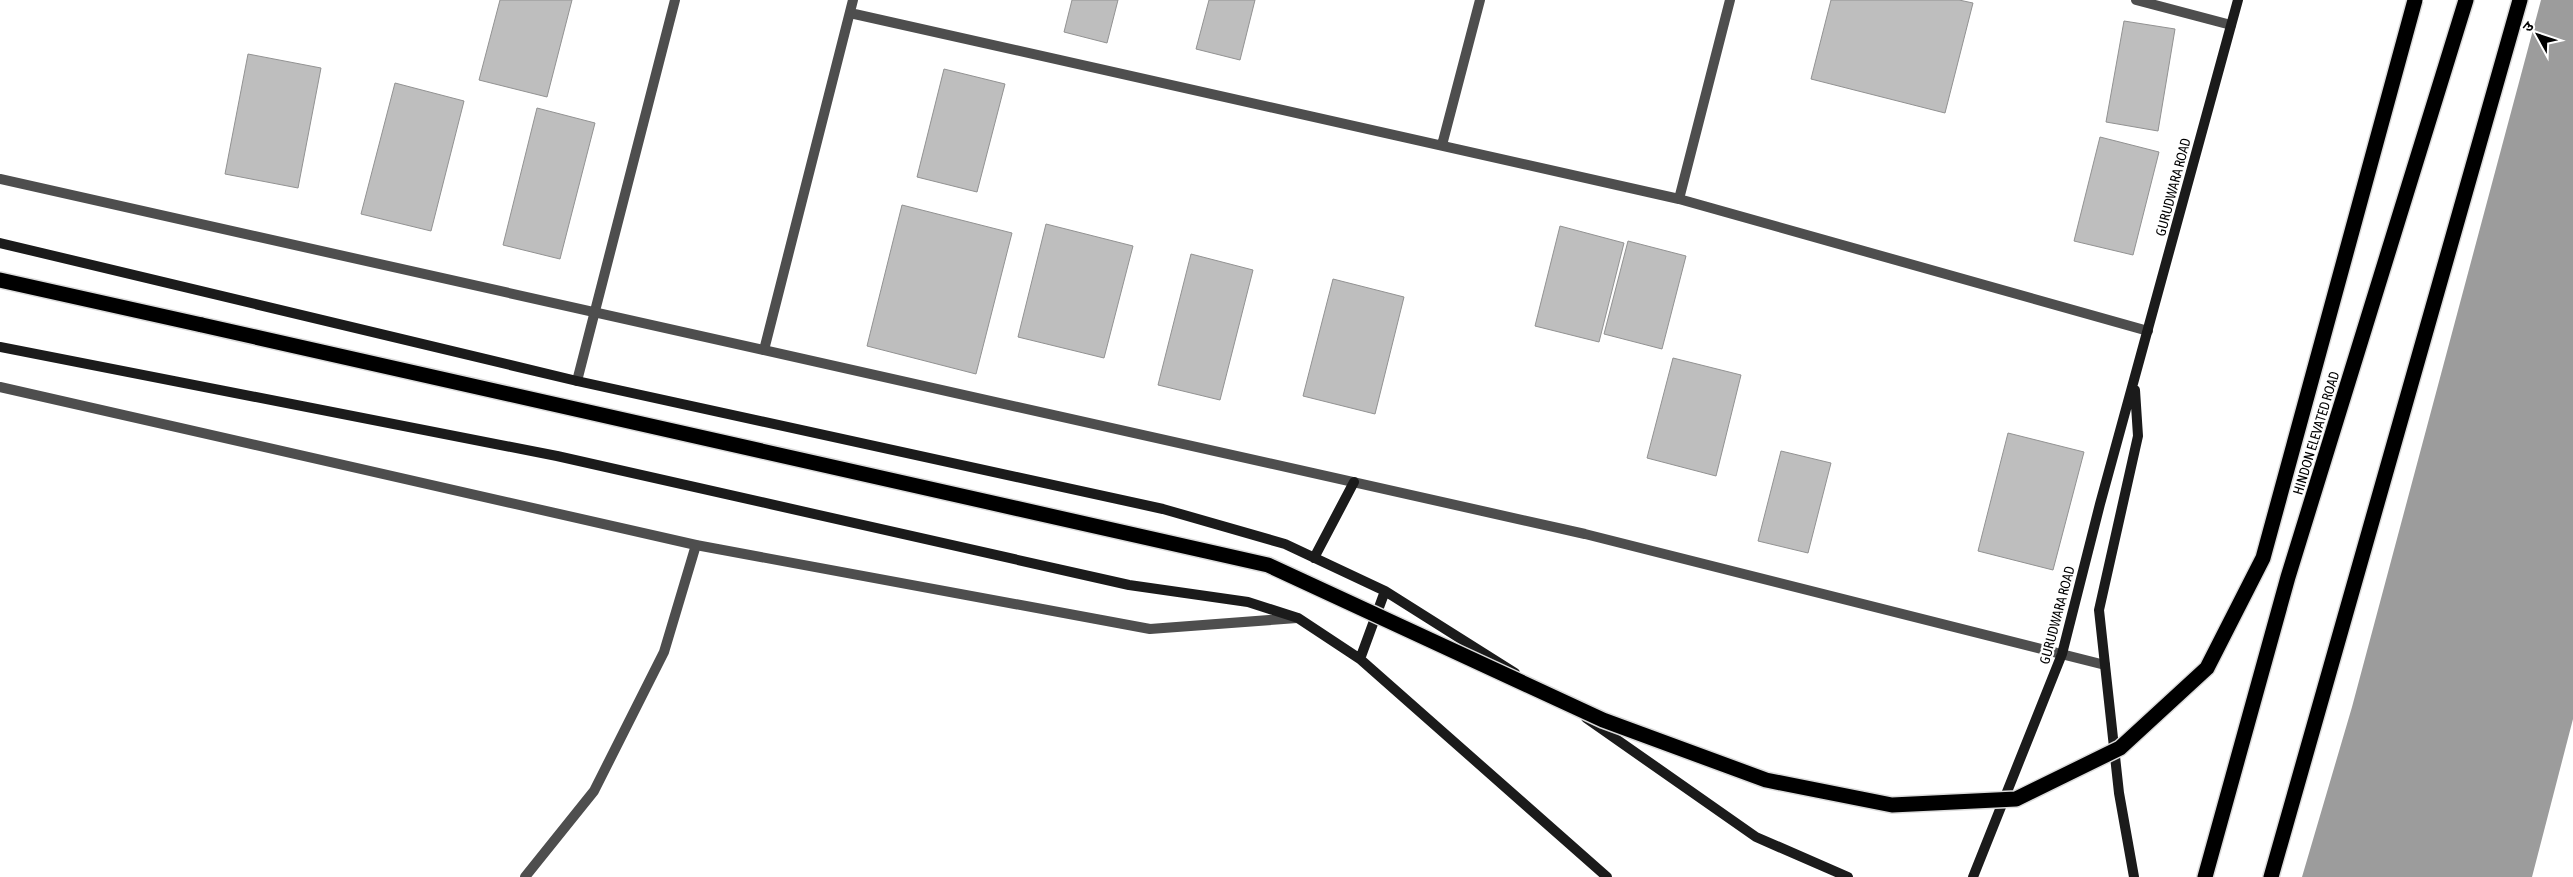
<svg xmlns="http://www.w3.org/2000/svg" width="2573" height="877" viewBox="0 0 2573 877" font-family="'Asap Condensed','Noto Sans Devanagari',sans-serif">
<rect width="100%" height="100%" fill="#fff"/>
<!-- water -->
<path fill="#9c9c9c" d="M2541 0H2573V719L2532 877H2302L2352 707Z"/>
<!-- building -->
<path fill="#bebebe" stroke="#929292" d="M500 0H572L547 97 479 80Z
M1072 0H1118L1107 43 1064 32Z
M1209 0H1255L1240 60 1196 49Z
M1831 0H1959L1973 3 1945 113 1811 79Z
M2124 21 2175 29 2158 131 2106 122Z
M248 54 321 68 298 188 225 174Z
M944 69 1005 84 977 192 917 177Z
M395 83 464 101 431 231 361 214Z
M537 108 595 123 560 259 503 245Z
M2100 137 2159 152 2133 255 2074 241Z
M902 205 1012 233 976 374 867 346Z
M1046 224 1133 246 1104 358 1018 337Z
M1560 226 1624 243 1599 342 1535 326Z
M1628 241 1686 256 1662 349 1604 334Z
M1191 254 1253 270 1220 400 1158 385Z
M1333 279 1404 297 1375 414 1303 396Z
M1673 358 1741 375 1716 476 1647 458Z
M2008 433 2084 452 2053 570 1978 551Z
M1781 451 1831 463 1808 553 1758 541Z"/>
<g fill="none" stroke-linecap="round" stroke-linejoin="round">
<defs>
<path id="motorway" d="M0 280 202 325
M2205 877 2288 577 2466 0
M2271 877 2520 0"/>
</defs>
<!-- motorway casing -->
<use href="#motorway" stroke="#dbdbdb" stroke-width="18"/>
<!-- service -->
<path stroke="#4e4e4e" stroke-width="10" d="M2136 0 2231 25
M850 13 1679 199 2148 331
M1442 145 1480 0
M1679 199 1730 0
M764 350 853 0
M577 381 675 0"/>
<!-- minor -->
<path stroke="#4e4e4e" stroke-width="10" d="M525 877 594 791 664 652 696 545"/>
<!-- tertiary -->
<path stroke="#4e4e4e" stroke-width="10" d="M0 179 1585 534 2105 665
M0 387 696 545 1150 629 1297 618"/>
<!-- secondary -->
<path stroke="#1b1b1b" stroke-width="10" d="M0 243 577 381 1163 509 1285 544 1385 591 1515 673
M0 347 557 456 1129 585 1248 602 1298 618 1360 659 1607 877
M1314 558 1354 482
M1360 659 1385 591
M1586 718 1756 837 1848 877
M1973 877 2062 654 2100 504 2238 0
M2134 877 2119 793 2099 610 2138 436 2135 390"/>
<!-- motorway -->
<use href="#motorway" stroke="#000" stroke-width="15"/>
<defs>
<path id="motorway-bridge" d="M202 325 1268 565 1603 720 1766 780 1892 805 2016 799 2120 748 2207 668 2263 558 2415 0"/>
</defs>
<!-- motorway-bridge casing -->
<use href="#motorway-bridge" stroke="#dbdbdb" stroke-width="18" stroke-linecap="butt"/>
<!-- motorway-bridge -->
<use href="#motorway-bridge" stroke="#000" stroke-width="15"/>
</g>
<g text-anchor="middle" stroke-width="4.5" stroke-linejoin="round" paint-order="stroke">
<!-- street labels -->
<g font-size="14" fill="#000" stroke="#fff">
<text transform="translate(2173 187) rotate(-75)" y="5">GURUDWARA ROAD</text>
<text transform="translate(2316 433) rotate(-73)" y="5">HINDON ELEVATED ROAD</text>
<text transform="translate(2057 615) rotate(-75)" y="5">GURUDWARA ROAD</text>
</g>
</g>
<!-- north arrow -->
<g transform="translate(2538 35) rotate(310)" stroke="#ffffff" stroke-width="4" paint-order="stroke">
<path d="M0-4L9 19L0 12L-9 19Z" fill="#000000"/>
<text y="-8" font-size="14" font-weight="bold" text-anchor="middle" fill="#000000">उ</text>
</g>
</svg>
